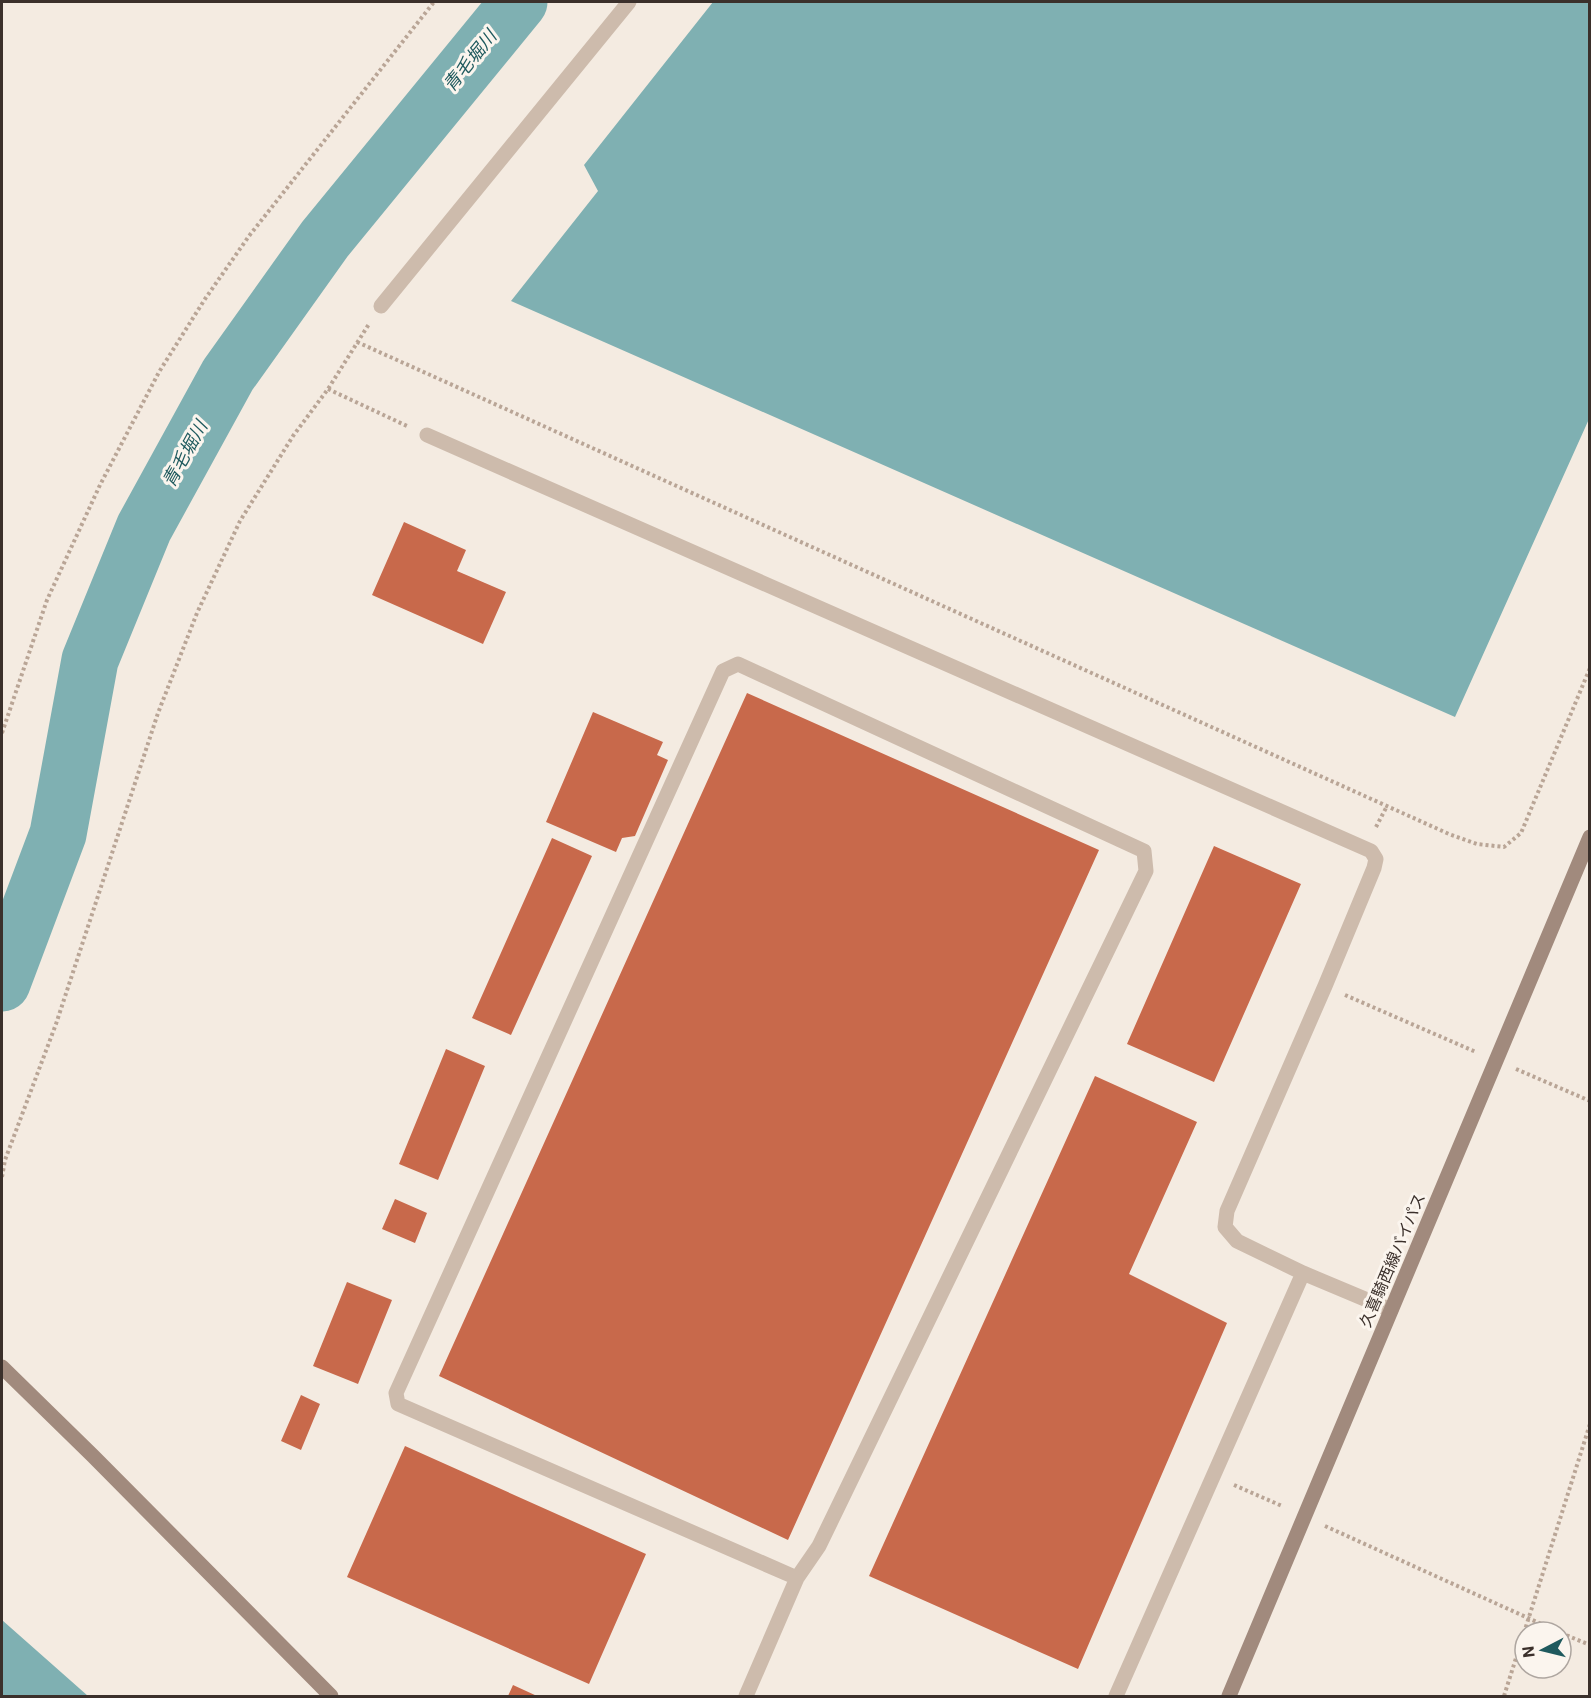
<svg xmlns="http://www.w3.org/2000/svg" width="1591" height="1698" viewBox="0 0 1591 1698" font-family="Roboto,'Noto Sans JP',sans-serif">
<rect width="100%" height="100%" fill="#f4ebe1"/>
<!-- water -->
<path fill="#7fb0b2" d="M713 2H1589V419L1455 717 511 301 598 191 584 165Z
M2 1620 88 1696H2Z"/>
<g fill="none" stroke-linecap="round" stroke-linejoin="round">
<!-- river -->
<path stroke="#7fb0b2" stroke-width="57" d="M2 983 58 834 90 660 144 528 228 375 325 239 519 2"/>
</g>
<!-- building -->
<path fill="#c8694b" d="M404 522 466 550 457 571 506 592 483 644 372 595Z
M747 693 1099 850 788 1540 439 1376Z
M593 712 663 742 657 755 668 760 635 836 622 838 616 852 546 822Z
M552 838 592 856 511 1035 472 1018Z
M1214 846 1301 884 1214 1082 1127 1044Z
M446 1049 485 1066 438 1180 399 1164Z
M1095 1076 1197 1122 1129 1274 1227 1323 1078 1669 869 1576Z
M395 1199 427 1213 415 1243 382 1229Z
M347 1282 392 1300 358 1384 313 1366Z
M301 1395 320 1404 301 1450 281 1441Z
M405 1446 646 1554 589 1684 347 1577Z
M513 1685 537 1696H508Z"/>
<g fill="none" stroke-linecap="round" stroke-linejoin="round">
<!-- path -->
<path stroke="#b9a596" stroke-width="4" stroke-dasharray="3 3" stroke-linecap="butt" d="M357 342 1449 834 1477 844 1504 847 1521 833 1590 668
M328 389 407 426
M2 733 47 600 100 485 159 372 205 299 249 236 434 2
M1376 827 1387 806
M1345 995 1476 1052
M1516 1069 1590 1101
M2 1177 5 1160 56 1024 158 713 197 613 240 521 293 436 328 389 369 324
M1234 1485 1282 1506
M1325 1526 1559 1632
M1561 1633 1590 1645
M1504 1696 1590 1424"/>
<!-- lane -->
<path stroke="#cdbbac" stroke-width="15" d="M381 306 629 2
M427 435 1371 851 1376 859 1374 868 1325 986 1227 1211 1225 1227 1237 1241 1303 1273 1391 1310
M746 1696 797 1578 819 1546 1146 871 1144 851 738 664 723 671 396 1393 398 1404 797 1578
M1116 1696 1303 1273"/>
<!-- secondary -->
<path stroke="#a18a7d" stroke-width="15" d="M2 1367 93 1456 331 1696
M1229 1696 1590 837"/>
</g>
<g text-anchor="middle" stroke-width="6" stroke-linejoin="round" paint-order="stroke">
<!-- street labels -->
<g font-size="16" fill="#3b302b" stroke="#fbf5ee">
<text transform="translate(1392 1260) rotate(-67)" y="6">久喜騎西線バイパス</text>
</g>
<!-- water labels -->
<g font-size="18" font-style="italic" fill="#1f5a5e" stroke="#fbf5ee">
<text transform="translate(470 61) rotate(-51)" y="6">青毛堀川</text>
<text transform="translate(185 454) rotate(-61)" y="6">青毛堀川</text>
</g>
</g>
<!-- border -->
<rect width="1591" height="1698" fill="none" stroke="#3b302b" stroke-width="6"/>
<!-- north arrow -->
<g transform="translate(1543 1650) rotate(263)"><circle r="28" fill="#fbf5ee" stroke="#aea6a0" stroke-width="1.5"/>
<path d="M0-4.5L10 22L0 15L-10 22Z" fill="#1f5a5e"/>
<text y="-9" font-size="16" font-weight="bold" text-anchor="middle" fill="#3b302b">N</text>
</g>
</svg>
